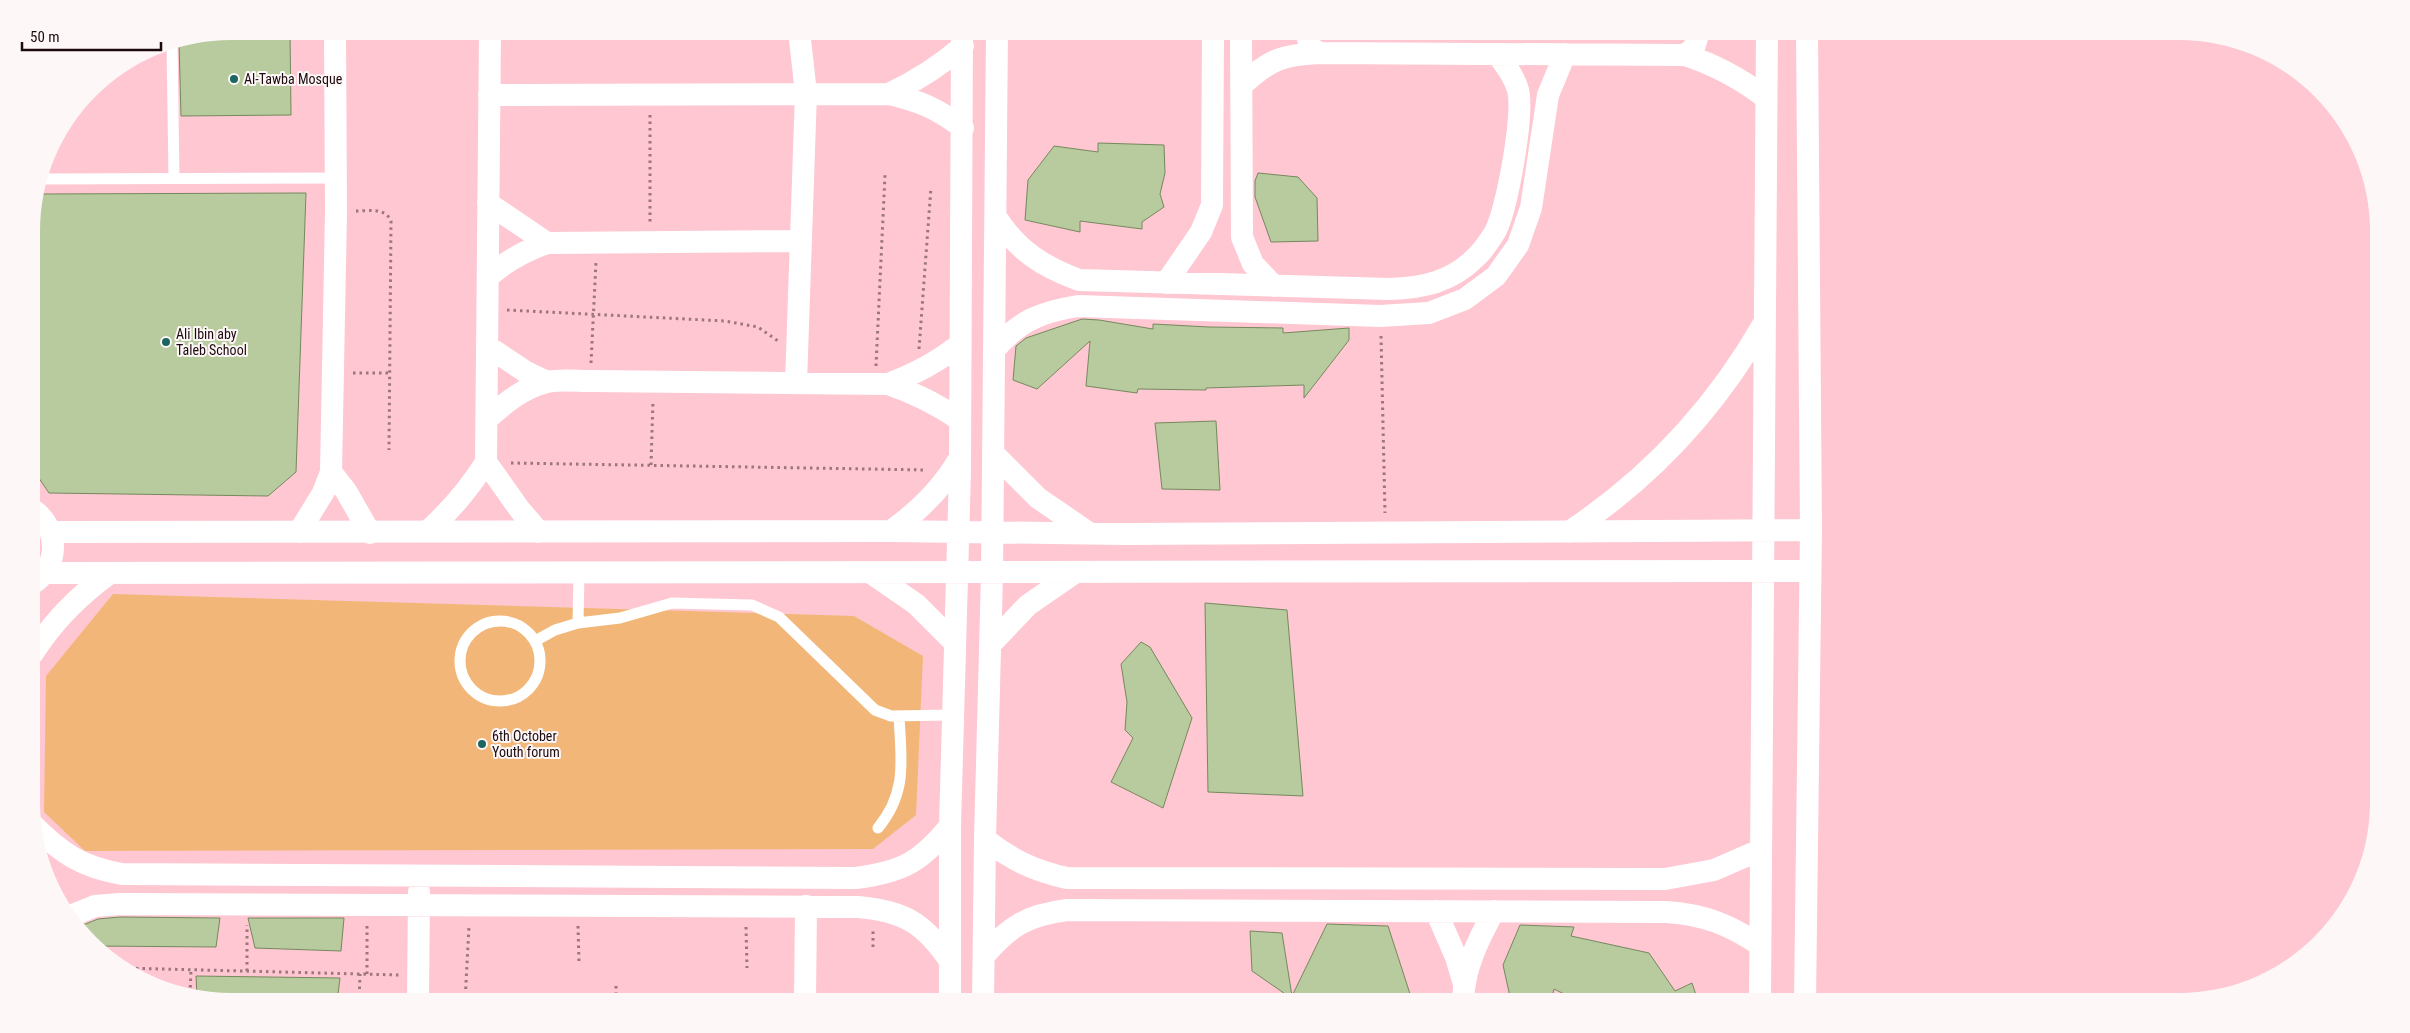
<svg xmlns="http://www.w3.org/2000/svg" width="2410" height="1033" viewBox="0 0 2410 1033" font-family="'Roboto Condensed',sans-serif">
<rect width="100%" height="100%" fill="#fec7d1"/>
<!-- green -->
<path fill="#f2b778" d="M113 594 854 616 923 656 916 815 873 849 85 851 44 812 46 676Z"/>
<!-- building -->
<path fill="#b7cb9e" stroke="#76885e" d="M231 31H290L291 115 181 116 179 41Z
M1098 143 1164 145 1165 173 1160 194 1164 207 1142 222V229L1080 221V232L1025 220 1028 180 1054 146 1098 152Z
M1258 173 1298 177 1317 198 1318 241 1271 242 1255 197V181Z
M306 193 296 472 268 496 49 493 32 468V217L38 194Z
M1082 319 1099 320 1153 329V324L1209 327 1283 328V333L1349 328V340L1304 398V385L1206 388V390L1138 389 1137 393 1086 386 1090 341 1037 389 1013 380 1016 346 1026 338Z
M1216 421 1220 490 1162 489 1155 423Z
M1205 603 1287 610 1303 796 1208 792Z
M1141 642 1150 647 1192 718 1163 808 1111 782 1133 738 1125 730 1127 702 1121 664Z
M120 917 220 918 216 947 94 946 81 933 83 925 98 919Z
M248 918H344L341 951 255 948Z
M1327 924 1388 926 1412 1000 1291 998 1252 971 1250 931 1282 933 1292 996Z
M1520 925 1574 927 1571 936 1649 953 1675 991 1692 983 1698 1001H1578L1554 989 1551 1001H1511L1503 965Z
M196 976 340 978 337 1002H231L197 995Z"/>
<g fill="none" stroke-linecap="round" stroke-linejoin="round">
<!-- path -->
<path stroke="#9c757d" stroke-width="3" stroke-dasharray="2.5 4" stroke-linecap="butt" d="M748 31 781 33
M650 115V224
M356 211C369 211 385 207 391 221L389 450
M507 310 725 321 758 327 778 341
M1381 336 1385 513
M919 349 931 187
M591 363 596 262
M876 366 885 175
M353 373H390
M511 463 927 470
M651 465 653 400
M578 926 579 962
M746 927 747 968
M873 947V929
M123 968 400 975
M247 971V925
M367 974V925
M616 986V1002
M190 994 191 970
M359 1002 360 974
M465 1002 469 926
M739 1002 740 991"/>
<!-- service -->
<path stroke="#fff" stroke-width="11" d="M172 43 174 178
M42 179 335 178
M460 661a40 40 0 1 1 80 0a40 40 0 1 1-80 0Z
M578 623 579 573
M535 641 555 630 578 623 620 618 672 603 752 605 779 617 875 710 891 716 953 715
M878 828C908 792 901 759 899 716"/>
<!-- minor -->
<path stroke="#fff" stroke-width="22" d="M1241 31 1242 237 1253 264 1274 286
M1312 31 1308 39 1311 47 1319 53
M1685 55 1694 48 1697 38 1693 31
M1241 86C1269 60 1281 55 1319 53L1685 55C1716 65 1740 78 1766 98
M889 94C916 81 940 66 963 46
M489 95 889 94C920 101 938 109 963 128
M488 203 547 243
M996 217C1018 251 1042 266 1079 280L1389 289C1423 288 1452 282 1476 257 1483 251 1490 240 1495 232 1507 210 1524 115 1518 90 1514 76 1506 66 1497 54
M488 277C506 261 524 251 547 243L800 241
M1166 283 1201 232 1212 205 1213 31
M487 346 526 372 547 382
M994 350C1019 321 1040 312 1078 306L1380 316 1429 313 1465 299 1496 276 1518 245 1531 208 1548 95 1565 54
M796 383 806 93 799 31
M888 384C915 374 938 362 960 344
M487 419C504 404 524 387 547 382 560 379 577 381 590 381L888 384C915 393 937 404 960 420
M994 454 1038 498 1089 533
M486 462 520 510 539 532
M331 472 346 491 370 533
M32 509C59 528 61 565 32 584
M428 531C451 510 469 489 486 462L490 31
M891 531C919 511 942 489 959 459
M52 532 891 531 1124 534 1811 530
M299 532 323 493 331 472 336 212 335 31
M1569 532C1652 477 1715 409 1764 323
M45 573 1810 571
M871 573 916 604 955 643
M990 645 1028 605 1073 574
M33 653C54 620 78 596 110 573
M33 825C62 854 82 867 122 874L856 878C902 872 921 862 950 826
M985 839C1010 859 1034 871 1067 878L1665 879 1714 870 1760 850
M1436 911 1456 957 1463 981
M68 917 95 906 120 904 858 907C904 911 924 923 950 961
M984 956C1009 926 1028 915 1067 910L1667 912C1705 915 1728 924 1760 945
M1463 1001C1464 968 1478 940 1494 911
M1760 1001 1767 31
M1805 1001 1811 530 1807 31
M418 1002 419 892
M805 1002 806 906
M950 1002V826L960 471 962 31
M983 1002 985 839 992 574 997 31"/>
</g>
<!-- markers -->
<g fill="#1b6660" stroke="#fdf7f8" stroke-width="2">
<circle cx="234" cy="79" r="5"/>
<circle cx="166" cy="342" r="5"/>
<circle cx="482" cy="744" r="5"/>
</g>
<g text-anchor="middle" stroke-width="4" stroke-linejoin="round" paint-order="stroke">
<!-- poi labels -->
<g font-size="14" fill="#1c0a0e" stroke="#fdf7f8" text-anchor="start">
<text x="244" y="84">Al-Tawba Mosque</text>
<text x="176" y="339">Ali Ibin aby<tspan x="176" dy="16">Taleb School</tspan></text>
<text x="492" y="741">6th October<tspan x="492" dy="16">Youth forum</tspan></text>
</g>
</g>
<!-- crop -->
<path d="M0 0H2410V1033H0ZM231 40H2179A191 191 0 0 1 2370 231V802A191 191 0 0 1 2179 993H231A191 191 0 0 1 40 802V231A191 191 0 0 1 231 40Z" fill="#fdf7f8" fill-rule="evenodd"/>
<!-- scale -->
<path d="M22 42v8h139v-8" fill="none" stroke="#1c0a0e" stroke-width="2.5"/>
<text x="30" y="42" font-size="15" fill="#1c0a0e" stroke="#fdf7f8" stroke-width="4" paint-order="stroke">50 m</text>
</svg>
